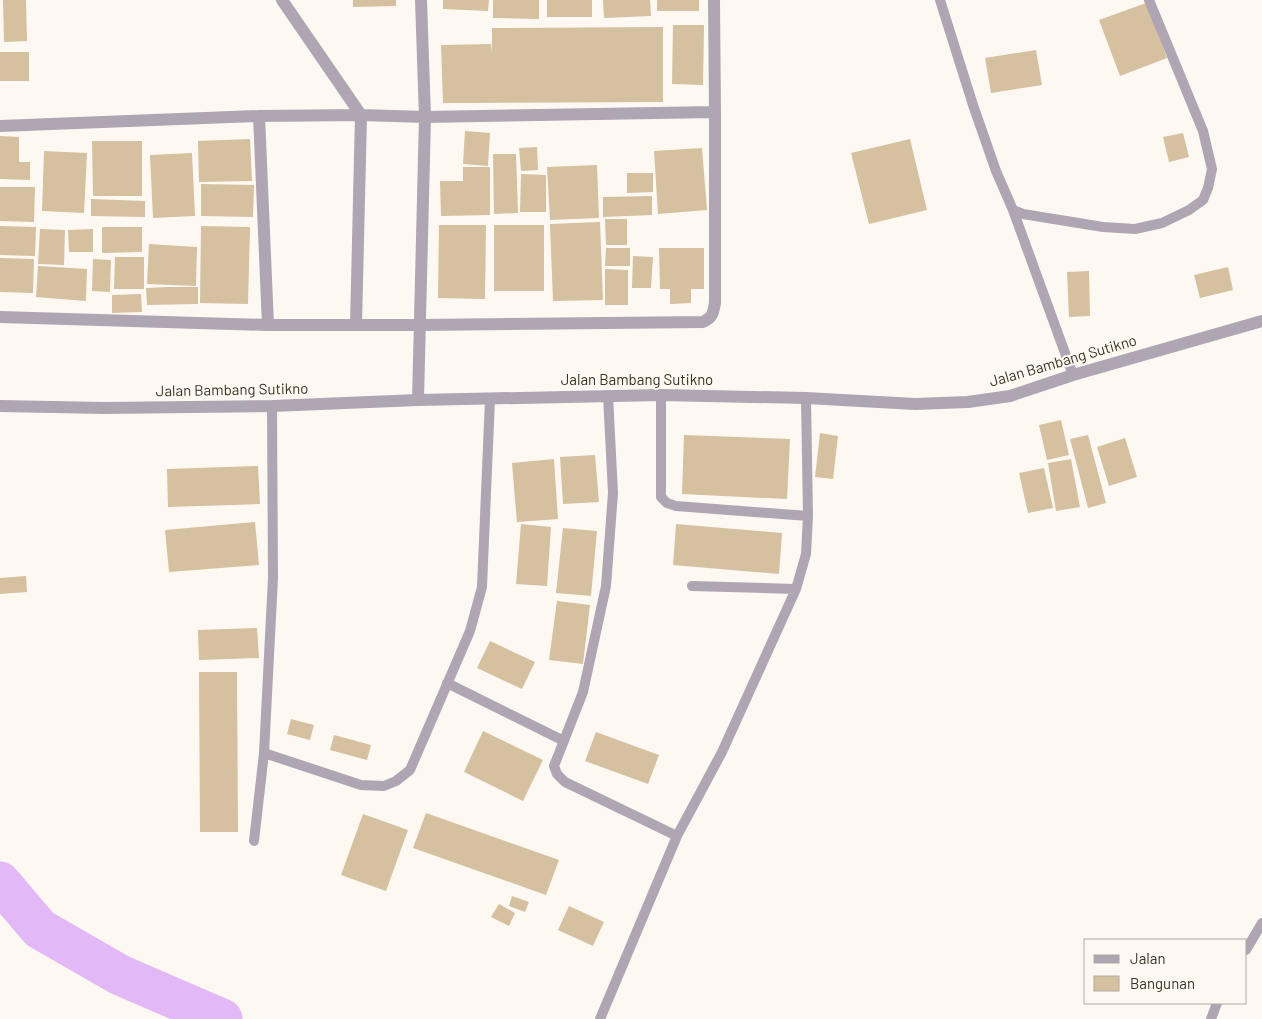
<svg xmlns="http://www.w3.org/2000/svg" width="1262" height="1019" viewBox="0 0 1262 1019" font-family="Barlow,sans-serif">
<rect width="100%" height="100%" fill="#fdf9f2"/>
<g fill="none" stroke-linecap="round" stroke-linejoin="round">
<!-- river -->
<path stroke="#e3b8f6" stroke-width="41" d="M0 882 40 929 120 975 222 1019"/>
</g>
<!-- building -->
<path fill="#d5c09f" d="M3 0H26L27 41 4 42Z
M353 0H396V6L353 7Z
M443 0H489L488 11 443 9Z
M493 0H539V19L493 18Z
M547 0H592V17H547Z
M603 0H650L651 16 604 18Z
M657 0H699V11H657Z
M1146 3 1167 58 1120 76 1099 20Z
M673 25H704L703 85 672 84Z
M663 27V102L443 103 441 45 491 44 492 53V28Z
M1036 50 1042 85 991 93 985 58Z
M0 52H29V81H0Z
M465 131 490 133 488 166 463 164Z
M1183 133 1189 157 1169 162 1163 137Z
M0 136 19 137V162H30V180L0 179Z
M250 139 252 181 199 182 198 141Z
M910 139 927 210 869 224 851 153Z
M92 141H142V196H93Z
M537 147 538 170 521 171 519 148Z
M702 148 707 210 658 214 654 151Z
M44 151 87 153 84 213 42 211Z
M192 153 195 216 153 218 150 155Z
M493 154H516L518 213 494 214Z
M597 165 599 218 550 220 547 167Z
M463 167H490V215L441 216 440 181H463Z
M627 173H653V192L627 193Z
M521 174 546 175V212H520Z
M201 184 254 185 253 217 201 216Z
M0 187H35L34 222 0 221Z
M652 196V215L603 217V197Z
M91 199 145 201V217L91 216Z
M605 219H627V245H606Z
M600 222 603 300 553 301 550 224Z
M439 225H486L485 299 438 298Z
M494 225H544V291H494Z
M0 226 36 227 35 256 0 255Z
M201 226 250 227 248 304 200 303Z
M102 227H142V252L102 253Z
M40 229 65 230 64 265 38 264Z
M93 229V252H69L68 230Z
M149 244 197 247 196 286 147 284Z
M606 248H630V266H605Z
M659 248H704V289H679H691V303L670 304V289H660Z
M633 256 653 257 651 288H632Z
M115 257H144V289H114Z
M0 258 34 259 33 293 0 292Z
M93 259 111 260 110 292 92 291Z
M38 266 87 269 86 301 36 297Z
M1228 267 1233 290 1200 298 1194 275Z
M605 269 628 270V305H605Z
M1089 271 1090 316 1069 317 1067 272Z
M168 287H198V304L147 305 146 288Z
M141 294 142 312 112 313V295Z
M1061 420 1069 455 1047 460 1039 425Z
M820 433 838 436 833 479 815 477Z
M684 435 790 439 787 499 682 494Z
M1088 435 1106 503 1088 508 1070 439Z
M1125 438 1137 477 1109 486 1097 447Z
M595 455 599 502 563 504 560 457Z
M554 459 558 519 517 522 512 463Z
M1071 459 1080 507 1056 511 1048 463Z
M258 466 260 504 168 507 167 469Z
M1044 468 1053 508 1028 513 1019 473Z
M255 522 259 565 169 572 165 530Z
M521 524 551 527 547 586 516 584Z
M676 524 782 533 779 574 673 565Z
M563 528 597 531 591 596 556 593Z
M26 576 27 592 0 594V578Z
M557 601 590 605 583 664 549 660Z
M257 628 259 658 199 660 198 630Z
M490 641 535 662 522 689 477 668Z
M199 672H237L238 832H200Z
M291 719 314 725 310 740 287 734Z
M483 731 543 760 523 801 464 772Z
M596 732 659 755 648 784 585 761Z
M334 735 371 745 367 760 330 750Z
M426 813 559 860 546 895 413 848Z
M363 814 408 830 386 891 341 875Z
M512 896 529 902 525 912 509 906Z
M499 904 515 913 509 926 491 917Z
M569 906 604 922 593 946 558 930Z"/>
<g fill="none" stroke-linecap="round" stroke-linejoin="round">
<!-- service -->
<path stroke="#afa5b3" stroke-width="10" d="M940 0 973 105 996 171 1013 210 1073 375
M1013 210 1023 214 1103 227 1135 229 1162 223 1189 210 1203 200 1208 188 1212 169 1203 131 1149 0
M661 395V497L667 503 676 506 808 516
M608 396 613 493 606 586 583 692 554 766 557 774 565 782 677 836
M692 586 796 589
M447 683 564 741
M264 753 361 785 384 786 396 781 410 770 470 631 482 587 490 399
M254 841 264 753 273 578 272 406
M1246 950 1262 923
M600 1019 677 836 722 752 796 589 806 554 808 516 806 398
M1211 1019 1217 1003"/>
<!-- minor -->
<path stroke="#afa5b3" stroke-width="12" d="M282 0 361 115 356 325
M714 0 715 112
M259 116 268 325
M0 126 259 116 361 115 425 117 715 112V303C713 313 713 317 703 322L420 325H268L0 317
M418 400 425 117 421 0"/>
<!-- tertiary -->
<path stroke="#afa5b3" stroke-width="12" d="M0 406 104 408 272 406 418 400 661 395 806 398 915 404 968 402 1010 396 1073 375 1262 321"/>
</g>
<g text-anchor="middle" stroke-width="4" stroke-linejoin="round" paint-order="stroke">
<!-- street labels -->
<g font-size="15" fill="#3a3224" stroke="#fdf9f2">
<text transform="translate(1063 361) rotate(-16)" y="5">Jalan Bambang Sutikno</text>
<text x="637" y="385">Jalan Bambang Sutikno</text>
<text transform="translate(232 390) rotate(-1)" y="5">Jalan Bambang Sutikno</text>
</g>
</g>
<!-- legend -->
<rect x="1084" y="939" width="162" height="65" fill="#fdf9f2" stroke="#afa9a0"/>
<rect x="1094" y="955" width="25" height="8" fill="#afa5b3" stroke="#afa9a0"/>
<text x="1130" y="964" font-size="15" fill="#3a3224">Jalan</text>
<rect x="1094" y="976" width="25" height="15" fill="#d5c09f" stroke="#afa9a0"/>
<text x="1130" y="989" font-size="15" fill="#3a3224">Bangunan</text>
</svg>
